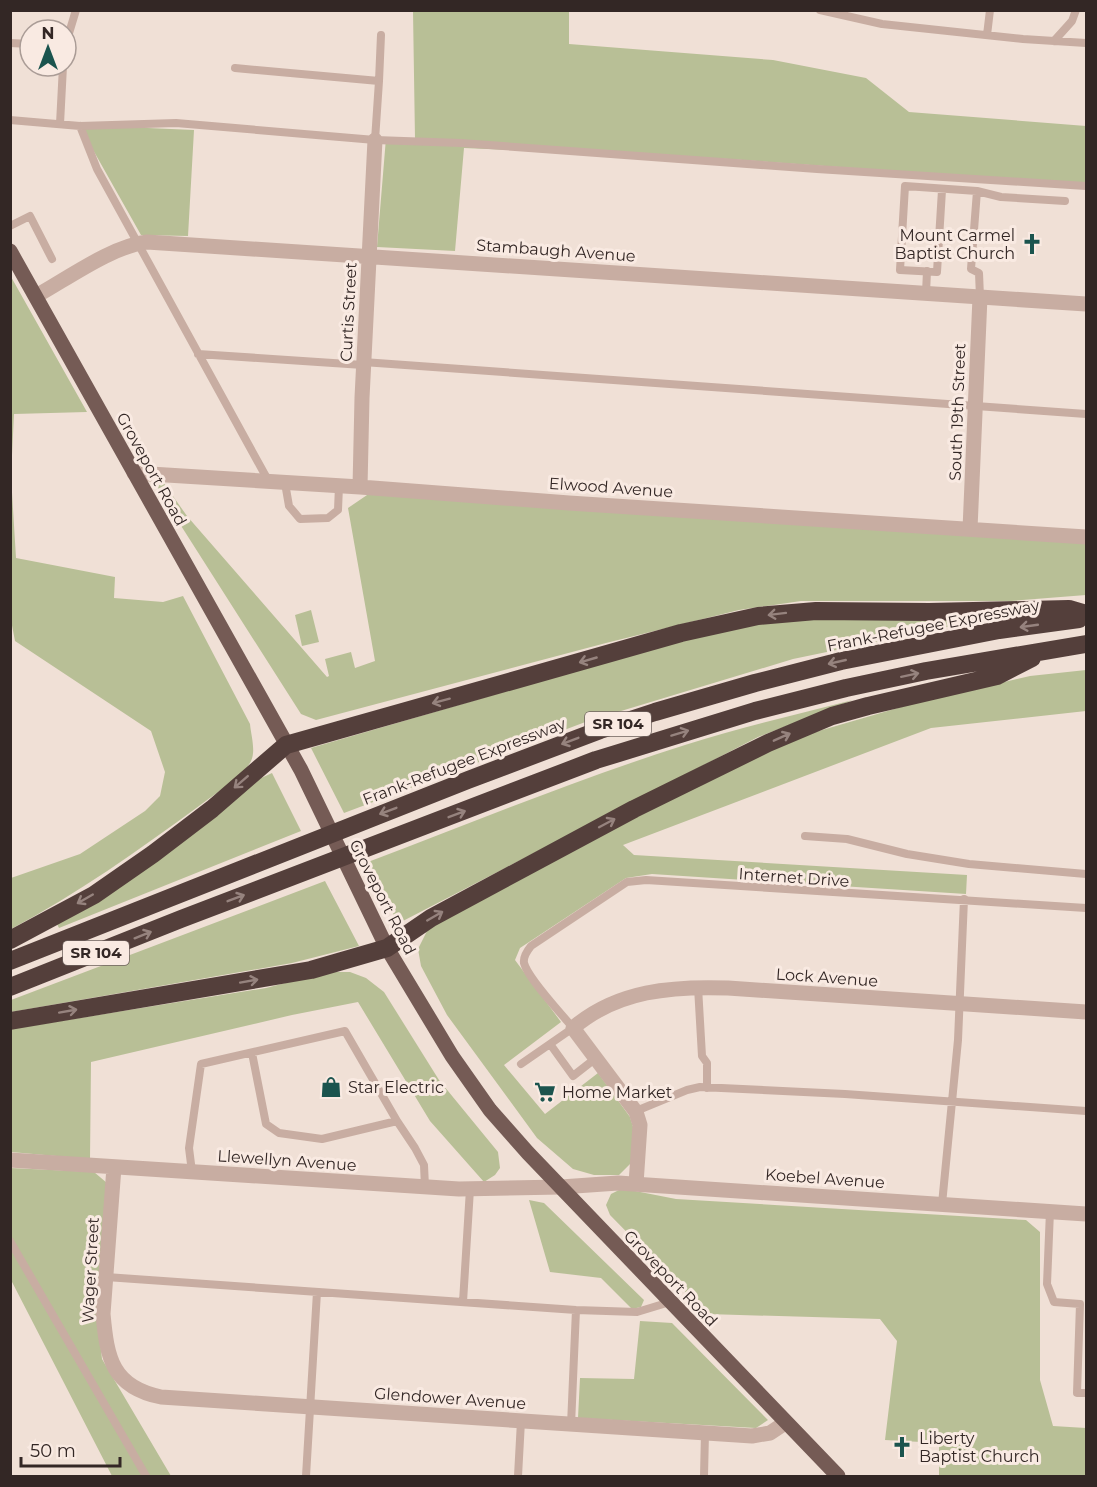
<svg xmlns="http://www.w3.org/2000/svg" width="1097" height="1487" viewBox="0 0 1097 1487" font-family="Montserrat,sans-serif">
<rect width="100%" height="100%" fill="#f0e0d6"/>
<!-- green -->
<path fill="#b8bf96" d="M413 11H569V44L773 60 866 78 909 112 1086 126V185L728 159 464 148 455 251 377 247 386 138 415 139Z
M79 125 194 130 188 236 141 235Z
M10 275 87 412 14 414 11 476 16 558 115 577 114 598 163 602 183 596 250 724C251 735 256 751 251 761 244 776 213 795 199 806 139 850 77 894 11 929V878L80 854 145 811 160 796 165 772 151 731 15 641 10 615Z
M163 482 187 516 327 677 329 676 325 659 351 652 355 668 375 661 348 508 370 493 1086 542V595L1011 601H801L739 610 606 643 316 720 301 714 171 510 157 486Z
M311 610 319 642 302 646 295 615Z
M962 618V624L793 659 588 721 344 813 311 748 641 652 701 636 751 625 819 619Z
M1086 670V711L931 728 623 845 634 855 967 875 966 894 652 874 626 878 520 948 515 960 561 1022 504 1065 545 1114 598 1073 630 1117 634 1130 632 1162 619 1175H594L573 1169 537 1138 447 1015 421 966 418 949 430 925 719 773 805 735 915 703 1030 676Z
M853 700 758 737 401 922 395 918 368 862C473 822 578 779 685 745 740 728 797 714 853 700Z
M272 773 301 831 59 928 56 922 257 780Z
M325 881 359 946 292 963 11 1012V1000Z
M328 972H350L366 978 384 992 439 1080 498 1152 500 1168 495 1175 484 1182 430 1121 358 1002 292 1015 91 1062 90 1159 11 1152V1029L266 988Z
M10 1168 94 1172 107 1183 97 1314 102 1359 171 1476H112L11 1280Z
M619 1190H630L676 1199 1026 1220 1040 1232V1380L1053 1426 1086 1428V1476H939V1443L885 1440 897 1341 880 1319 707 1314 610 1215 606 1205 611 1194Z
M529 1200 544 1203 644 1300 641 1307 632 1309 601 1278 550 1272Z
M640 1321 672 1323 768 1420 756 1428 578 1418 580 1378 634 1379Z"/>
<g fill="none" stroke-linecap="round" stroke-linejoin="round">
<!-- service -->
<path stroke="#c8ada2" stroke-width="8" d="M820 10 882 24 1023 39 1086 43
M987 35 990 10
M1054 41 1072 21 1076 10
M10 43 30 44
M66 43 76 10
M235 68 379 81 375 140
M379 81 381 35
M10 120 80 126 176 123 375 140 461 143 817 169 1086 186
M60 124 63 66
M80 126 97 169 269 482
M942 190 937 272 900 270 905 186 977 191 1001 197 1065 201
M977 191 971 269 979 273 980 297
M10 226 30 216 52 259
M926 293 927 271
M198 354 363 365
M363 362 1086 414
M285 483 289 506 300 519 328 518 338 510 339 486
M805 836 847 839 907 854 969 864 1086 874
M698 987 702 1056 707 1063V1088
M550 1044 573 1076 596 1058
M252 1053 266 1124 279 1133 322 1139 397 1121
M521 1064 573 1028C562 1014 528 979 524 963 523 957 527 951 531 946L627 882 646 880 1086 908
M636 1111 687 1090 700 1087 845 1094 1086 1111
M192 1172 189 1148 201 1064 345 1031 397 1121 415 1148 424 1165 425 1187
M942 1204 958 1040 964 899
M1050 1211 1047 1284 1054 1302 1080 1304 1077 1393H1086
M10 1241 146 1476
M106 1277 576 1310 637 1312 670 1302
M463 1302 470 1189
M571 1425 576 1310
M306 1476 317 1292
M518 1476 521 1421
M704 1476 705 1433"/>
<!-- minor -->
<path stroke="#c8ada2" stroke-width="15" d="M36 296C67 279 112 246 147 242L1086 304
M134 473 360 487 569 503 1086 537
M360 487 362 398 375 140
M970 529 980 297
M10 1160 459 1189 561 1187 618 1183 1086 1214
M114 1167 103 1314C107 1358 112 1387 161 1397L752 1436 770 1433 785 1423
M636 1184 640 1125 636 1112 573 1028C617 990 673 986 728 988L1086 1012"/>
<!-- primary -->
<path stroke="#755b55" stroke-width="15" d="M10 251 301 770 387 948 452 1056 490 1110 528 1153 838 1476"/>
<!-- motorway -->
<path stroke="#543f3b" stroke-width="18" d="M10 940 94 895 153 854 212 809 286 745 681 633 758 616 816 611 929 612 1069 609 1086 614
M10 961 468 780 600 730 655 712 755 683 841 661 999 630 1079 619
M10 987 181 919 596 760 755 711 846 688 926 671 1086 644
M10 1021 311 970 387 948 431 918 634 809 768 743 832 716 868 706 997 676 1032 658"/>
</g>
<!-- one-way arrows -->
<defs><path id="oneway-shaft" d="M-6 0H5M1.5-3L5.5 0L1.5 3" fill="none" stroke-width="1.6" stroke-linecap="round" stroke-linejoin="round" transform="scale(1.5)"/></defs>
<g stroke="#96837e">
<use href="#oneway-shaft" transform="translate(777 614) rotate(173)"/>
<use href="#oneway-shaft" transform="translate(1029 626) rotate(172)"/>
<use href="#oneway-shaft" transform="translate(588 660) rotate(164)"/>
<use href="#oneway-shaft" transform="translate(837 662) rotate(167)"/>
<use href="#oneway-shaft" transform="translate(910 675) rotate(-12)"/>
<use href="#oneway-shaft" transform="translate(441 701) rotate(165)"/>
<use href="#oneway-shaft" transform="translate(680 733) rotate(-17)"/>
<use href="#oneway-shaft" transform="translate(782 737) rotate(-24)"/>
<use href="#oneway-shaft" transform="translate(570 741) rotate(159)"/>
<use href="#oneway-shaft" transform="translate(241 782) rotate(139)"/>
<use href="#oneway-shaft" transform="translate(388 811) rotate(159)"/>
<use href="#oneway-shaft" transform="translate(457 814) rotate(-21)"/>
<use href="#oneway-shaft" transform="translate(607 823) rotate(-28)"/>
<use href="#oneway-shaft" transform="translate(236 898) rotate(-21)"/>
<use href="#oneway-shaft" transform="translate(85 899) rotate(150)"/>
<use href="#oneway-shaft" transform="translate(435 916) rotate(-30)"/>
<use href="#oneway-shaft" transform="translate(143 935) rotate(-22)"/>
<use href="#oneway-shaft" transform="translate(249 981) rotate(-10)"/>
<use href="#oneway-shaft" transform="translate(68 1011) rotate(-10)"/>
</g>
<!-- icons -->
<defs>
<symbol id="church-bare" viewBox="-9 -9 18 18"><path d="M-1.2-6h2.4v3.5h3.3v2.4h-3.3V6h-2.4V-.1h-3.3v-2.4h3.3Z" fill="#1b544e" stroke="#f9eae2" stroke-width="2.5" paint-order="stroke"/></symbol>
<symbol id="shop-bare" viewBox="-9 -9 18 18"><path d="M-5-2.5h2.3a2.7 3.5 0 0 1 5.4 0H5L5.5 6h-11ZM-1.5-2.5h3a1.5 2.3 0 0 0-3 0Z" fill="#1b544e" stroke="#f9eae2" stroke-width="2.5" paint-order="stroke"/></symbol>
<symbol id="supermarket-bare" viewBox="-9 -9 18 18"><path d="M-6-5.5h2.5l.6 2H6L4.5 2H-2.5L-4.4-4H-6ZM-1.5 3.2a1.3 1.3 0 1 0 .1 0ZM3 3.2a1.3 1.3 0 1 0 .1 0Z" fill="#1b544e" stroke="#f9eae2" stroke-width="2.5" paint-order="stroke"/></symbol>
</defs>
<g fill-rule="evenodd">
<use href="#church-bare" x="1017" y="229" width="30" height="30"/>
<use href="#shop-bare" x="316" y="1072" width="30" height="30"/>
<use href="#supermarket-bare" x="530" y="1077" width="30" height="30"/>
<use href="#church-bare" x="887" y="1432" width="30" height="30"/>
</g>
<g text-anchor="middle" stroke-width="6" stroke-linejoin="round" paint-order="stroke">
<!-- shield labels -->
<g fill="#f9eae2" stroke="#6e625e" stroke-width="1.5">
<rect x="585" y="712" width="66" height="24" rx="4.5"/>
<rect x="63" y="941" width="66" height="24" rx="4.5"/>
</g>
<g font-size="15" font-weight="bold" fill="#332725">
<text x="618" y="729">SR 104</text>
<text x="96" y="958">SR 104</text>
</g>
<!-- poi labels -->
<g font-size="16" fill="#332725" stroke="#f9eae2" text-anchor="start">
<text x="1015" y="241" text-anchor="end">Mount Carmel<tspan x="1015" dy="18">Baptist Church</tspan></text>
<text x="348" y="1093">Star Electric</text>
<text x="562" y="1098">Home Market</text>
<text x="919" y="1444">Liberty<tspan x="919" dy="18">Baptist Church</tspan></text>
</g>
<!-- street labels -->
<g font-size="16" fill="#332725" stroke="#f9eae2">
<text transform="translate(556 250) rotate(4)" y="6">Stambaugh Avenue</text>
<text transform="translate(348 312) rotate(-87)" y="6">Curtis Street</text>
<text transform="translate(957 412) rotate(-88)" y="6">South 19th Street</text>
<text transform="translate(152 469) rotate(61)" y="6">Groveport Road</text>
<text transform="translate(611 487) rotate(4)" y="6">Elwood Avenue</text>
<text transform="translate(933 625) rotate(-11)" y="6">Frank-Refugee Expressway</text>
<text transform="translate(464 761) rotate(-21)" y="6">Frank-Refugee Expressway</text>
<text transform="translate(794 877) rotate(4)" y="6">Internet Drive</text>
<text transform="translate(383 897) rotate(63)" y="6">Groveport Road</text>
<text transform="translate(827 977) rotate(4)" y="6">Lock Avenue</text>
<text transform="translate(287 1160) rotate(4)" y="6">Llewellyn Avenue</text>
<text transform="translate(825 1178) rotate(4)" y="6">Koebel Avenue</text>
<text transform="translate(90 1270) rotate(-87)" y="6">Wager Street</text>
<text transform="translate(671 1278) rotate(46)" y="6">Groveport Road</text>
<text transform="translate(450 1398) rotate(4)" y="6">Glendower Avenue</text>
</g>
</g>
<!-- border -->
<rect width="1097" height="1487" fill="none" stroke="#332725" stroke-width="24"/>
<!-- north arrow -->
<g transform="translate(48 48)"><circle r="28" fill="#f9eae2" stroke="#aa9c96" stroke-width="1.5"/>
<path d="M0-4.5L10 22L0 15L-10 22Z" fill="#1b544e"/>
<text y="-9" font-size="16" font-weight="bold" text-anchor="middle" fill="#332725">N</text>
</g>
<!-- scale -->
<path d="M21 1457v9h99v-9" fill="none" stroke="#332725" stroke-width="3"/>
<text x="30" y="1457" font-size="18" fill="#332725" stroke="#f9eae2" stroke-width="4.5" paint-order="stroke">50 m</text>
</svg>
